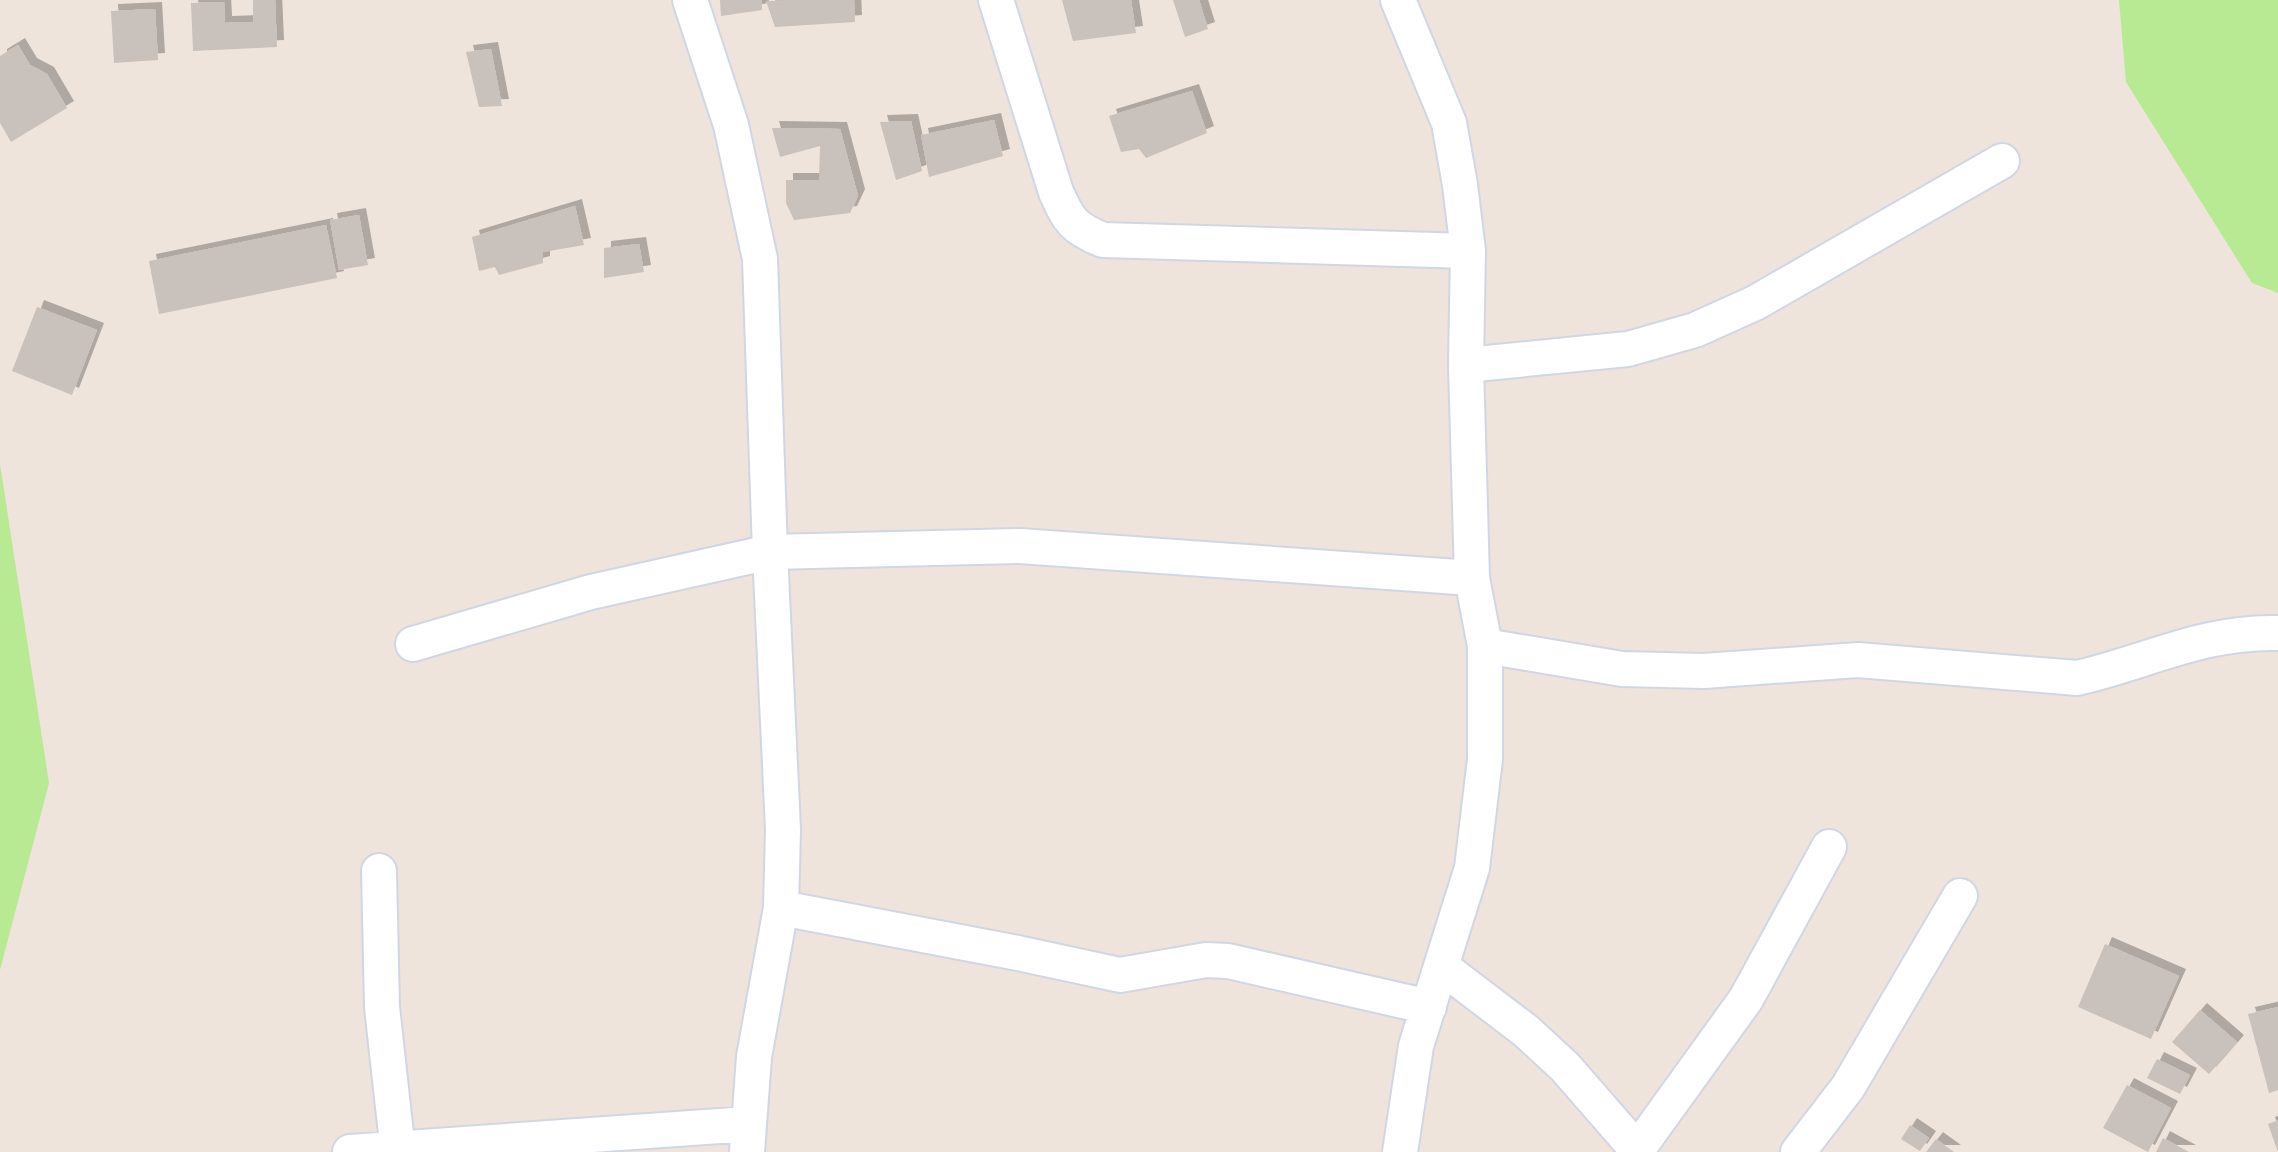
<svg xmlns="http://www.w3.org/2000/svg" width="2278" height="1152" viewBox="0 0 2278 1152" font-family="'Fira Sans Condensed',sans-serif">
<defs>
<filter id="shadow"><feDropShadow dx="7" dy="-7" stdDeviation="0" flood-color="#0004"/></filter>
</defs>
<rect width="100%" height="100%" fill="#eee4db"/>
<!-- green -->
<path fill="#b8e993" d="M2119 0H2278V293L2252 283 2126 82Z
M0 464 49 783 0 970Z"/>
<!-- building -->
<path fill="#c9c1bb" filter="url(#shadow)" d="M253 0H275L277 47 193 51 191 3 224 2 225 23 253 22Z
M720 0H762V10L721 16Z
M854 0 855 22 775 27 766 1Z
M1062 0H1131L1136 33 1073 41Z
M1173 0H1199L1208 29 1185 37Z
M155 9 158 60 114 63 111 11Z
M18 45 30 65 47 74 67 108 11 142 0 123V56Z
M491 49 502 106 479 107 466 52Z
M1192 91 1207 133 1146 158 1139 149 1121 152 1109 116Z
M994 120 1003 156 929 177 921 135Z
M911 121 922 171 896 180 880 122Z
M772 128 840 129 858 196 850 213 794 220 786 203V180H819L820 146 780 157Z
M575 206 584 245 543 252V263L499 275 495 267 479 271 472 237Z
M359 215 368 265 339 270 330 220Z
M326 225 337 278 159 314 149 261Z
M639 244 644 272 604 278V248Z
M37 307 97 330 72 395 12 371Z
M2105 944 2179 976 2151 1039 2078 1007Z
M2278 1007V1090L2269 1093 2248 1014Z
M2200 1010 2237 1042 2209 1074 2172 1042Z
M2157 1059 2190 1075 2180 1094 2147 1078Z
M2127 1085 2171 1108 2148 1152 2103 1128Z
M2278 1120V1152L2268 1124Z
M1910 1125 1929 1138 1920 1151 1901 1139Z
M2163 1138 2189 1152H2156Z
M1936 1139 1954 1152H1926Z"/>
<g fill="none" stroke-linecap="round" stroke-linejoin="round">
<defs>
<path id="minor" d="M690 0 731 125 760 259 770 552 783 829 781 908 754 1057 747 1152
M996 0 1056 192C1069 221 1073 228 1103 240L1468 251
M1398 0 1449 123 1460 185 1468 251 1466 365 1472 578 1485 646V759L1472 868 1416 1046 1400 1152
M1466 365 1628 349 1695 330 1755 303 2002 161
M413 644 591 592 770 552 1020 546 1472 578
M1485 646 1622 669 1704 671 1858 660 2077 678C2147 662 2203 631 2278 633
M379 871 382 1007 398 1152
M781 908 1018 953 1120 975 1206 960 1228 961 1429 1007
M1442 967 1526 1031 1565 1067 1639 1152
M1637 1150 1746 999 1829 847
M350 1152 748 1124
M1798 1152 1848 1087 1960 896"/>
</defs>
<!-- minor casing -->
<use href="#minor" stroke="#d0d6e4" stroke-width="38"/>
<!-- minor -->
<use href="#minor" stroke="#fff" stroke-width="34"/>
</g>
</svg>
